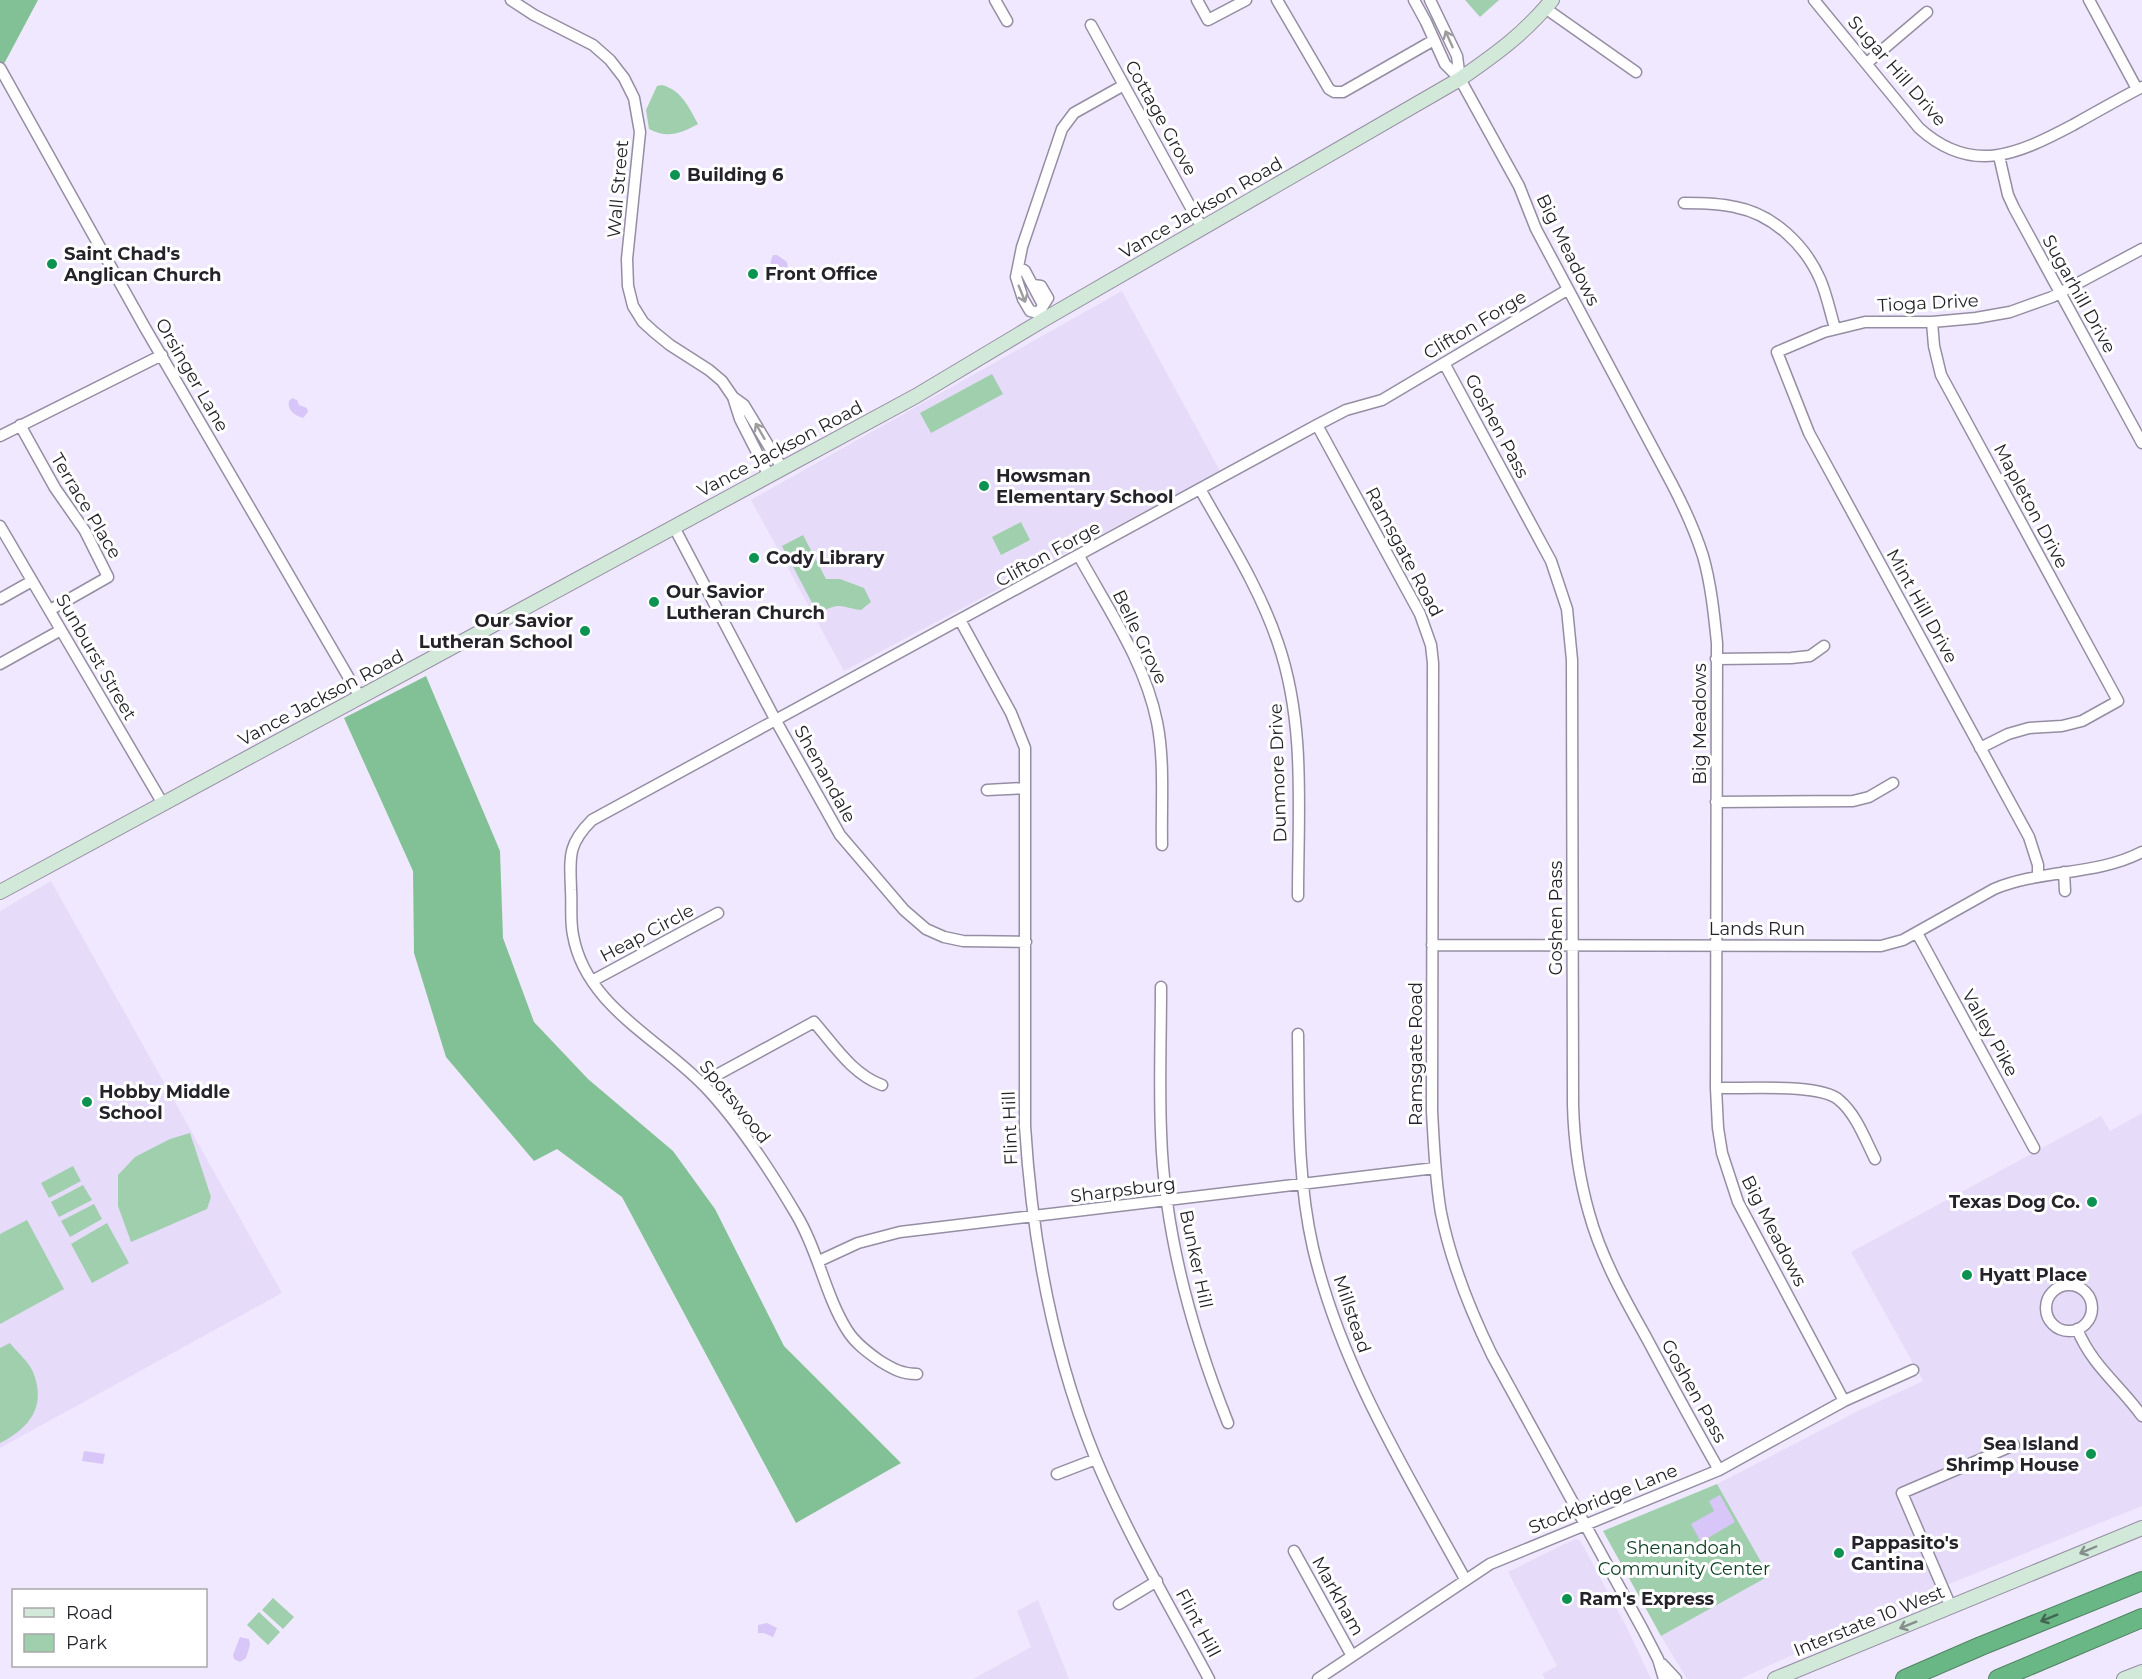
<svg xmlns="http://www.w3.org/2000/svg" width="2142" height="1679" viewBox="0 0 2142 1679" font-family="Montserrat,sans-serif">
<rect width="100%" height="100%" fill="#f0e8ff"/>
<!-- built -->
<path fill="#e6dbf9" d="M1122 291 1220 471 844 671 751 500Z
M51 881 282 1293 0 1448V911Z
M2142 1113V1506L1922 1595 1740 1679H1687L1661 1636 1769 1576 1717 1484 1858 1411 1923 1381 1851 1252 2101 1116 2110 1131Z
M1575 1539 1580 1540 1626 1626 1651 1679H1545L1542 1674 1557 1666 1508 1572Z
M1038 1600 1069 1679H973L1031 1647 1017 1611Z"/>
<!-- green -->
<path fill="#9fcfad" d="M1465 0H1499L1480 17Z
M662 85C681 90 689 107 698 124 682 133 667 139 649 129L646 110 657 86Z
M992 374 1003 394 931 433 920 413Z
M1021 522 1030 540 1001 555 992 537Z
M803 535 826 579H840L864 588 871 602 861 610C839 607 840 601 818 614L782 546Z
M190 1133 211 1197 207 1209 131 1242 118 1206V1175L135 1157 170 1139Z
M73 1166 81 1181 49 1198 41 1183Z
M83 1185 92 1200 59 1217 51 1202Z
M94 1204 102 1219 70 1237 61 1221Z
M27 1220 64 1289 0 1324V1234Z
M107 1223 129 1263 92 1283 71 1244Z
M10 1343C17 1352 29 1362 33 1372 47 1407 29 1428 0 1443V1348Z
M1717 1484 1769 1576 1661 1636 1603 1531Z
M273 1598 294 1617 283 1629 262 1610Z
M259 1612 280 1632 268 1645 247 1625Z"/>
<!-- forest -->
<path fill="#82c196" d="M0 0H38L5 62 0 68Z
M426 676 500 851 503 938 534 1022 588 1079 673 1151 715 1209 784 1346 901 1463 796 1523 622 1197 557 1149 534 1161 446 1057 414 953 413 871 344 718Z"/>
<!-- water -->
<path fill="#d8c6f8" d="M773 255H777L787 262 788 268 793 273 792 277 781 274 779 267 770 263Z
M292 398 297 400 299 405 307 408 308 412 303 418C294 415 287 410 289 401Z
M84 1451 105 1454 103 1464 82 1461Z
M1720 1495 1735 1522 1701 1542 1691 1524 1714 1511 1709 1501Z
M767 1623 777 1628 773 1637 764 1633H758V1625Z
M240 1637 249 1639 250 1645 246 1658 240 1662 234 1659 233 1655Z"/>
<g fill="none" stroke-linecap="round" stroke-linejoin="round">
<defs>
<path id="minor" d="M511 0 534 15 593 45 610 60 624 78 634 98 640 132 627 259 628 286 633 306 643 322 654 332 670 345 709 370 722 381 733 397 744 405 782 468
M995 0 1007 21
M1197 0 1208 20 1246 0
M1277 0 1329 89 1334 92H1343L1434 40
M1414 0 1426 22 1445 64 1460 79 1519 186 1536 229 1672 484C1684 507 1695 531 1703 556 1711 584 1714 614 1717 643L1716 1088 1718 1128 1722 1153 1738 1202 1844 1401
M1430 0 1457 56 1460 79
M1814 0 1919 128C1972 176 2018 154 2073 125 2096 112 2119 99 2142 87
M2089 0 2137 89
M1545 8 1636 72
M1091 25 1202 228
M1867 63 1927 12
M0 68 144 326 360 697
M1999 156 2008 195 2014 208 2142 443
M1684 203C1701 203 1718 203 1735 207 1773 214 1805 245 1820 279 1827 295 1830 312 1835 328
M1019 267 1025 271 1043 305
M1033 285 1041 286 1048 298 1041 309
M1039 313 1030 311 1023 299 1016 277 1022 247 1062 129 1074 113 1124 85
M1932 322 1934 346 1941 375 2118 701 2082 721 2062 726 2029 728 2008 734 1980 748
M1444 363 1551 561 1567 609 1572 660 1573 1105C1574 1142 1579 1178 1589 1213 1601 1257 1624 1298 1646 1337 1670 1382 1694 1426 1719 1470
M733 397 740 419 769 476
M20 425 55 488 85 531 108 577 50 610
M1317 425 1420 614 1431 645 1433 663 1432 1111C1434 1145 1435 1179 1441 1213 1451 1263 1470 1310 1492 1355L1643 1630 1658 1659 1664 1679
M0 436 162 355
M1200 489C1228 539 1260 589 1278 643 1306 724 1298 812 1298 896
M0 526 163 804
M674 527 776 721 840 835 904 910 926 929 944 937 963 941 1026 942
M1079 556C1108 609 1145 662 1157 722 1165 762 1161 805 1162 845
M0 599 32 581
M960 620 1011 713 1025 748V1126C1032 1239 1052 1351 1095 1457 1127 1534 1170 1606 1209 1679
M1716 659 1791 658 1810 656 1824 646
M0 664 61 630
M987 790 1025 788
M1716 802 1853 801 1869 797 1893 783
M2064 872 2065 891
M2038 876V865L2029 837 1809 433 1777 352 1824 332 1865 322H1932L1976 318 2010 312 2052 297 2142 249
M1917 933 2034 1148
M1432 945 1881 946 1903 940 1994 889C2042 869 2096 876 2142 852
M592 981 718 913
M1161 987C1161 1035 1159 1084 1161 1132 1164 1233 1191 1330 1228 1423
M1298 1034C1299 1106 1297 1178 1313 1248 1341 1368 1407 1473 1465 1579
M702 1083 814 1022C834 1045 852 1074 882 1085
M1716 1088C1744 1089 1820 1083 1839 1100 1856 1114 1865 1139 1875 1159
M819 1261 858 1243 900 1232 1435 1168
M2046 1308a23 23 0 1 1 46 0a23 23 0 1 1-46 0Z
M2077 1329C2093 1367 2119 1384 2142 1416
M917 1374C902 1374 893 1369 880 1361 867 1352 855 1343 847 1330 825 1295 818 1250 796 1214 773 1175 741 1126 710 1092 665 1041 586 1009 573 935 570 921 572 905 571 890 570 857 567 845 592 820L1317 425 1346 410 1382 400 1567 290
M1057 1474 1096 1459
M1294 1551 1352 1656
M1119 1604 1157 1581
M1951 1607 1902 1493 2014 1445
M1662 1664 1676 1679
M1318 1679 1490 1564 1719 1470 1844 1401 1913 1370"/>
<path id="secondary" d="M0 892 916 396 1043 320 1460 79C1496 54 1524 34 1552 0
M1775 1679 2142 1528
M2124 1679 2142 1672"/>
<path id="motorway" d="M1905 1679 1981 1646 2142 1581
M1998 1679 2142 1618"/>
</defs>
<!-- minor casing -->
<use href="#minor" stroke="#958ea3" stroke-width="13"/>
<!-- secondary casing -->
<use href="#secondary" stroke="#958ea3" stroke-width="16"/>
<!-- motorway casing -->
<use href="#motorway" stroke="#518364" stroke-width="20"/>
<!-- minor -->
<use href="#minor" stroke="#fff" stroke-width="10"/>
<!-- secondary -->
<use href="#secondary" stroke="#d2e9da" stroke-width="14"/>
<!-- motorway -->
<use href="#motorway" stroke="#69b784" stroke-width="18"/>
</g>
<!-- one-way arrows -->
<defs><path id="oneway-shaft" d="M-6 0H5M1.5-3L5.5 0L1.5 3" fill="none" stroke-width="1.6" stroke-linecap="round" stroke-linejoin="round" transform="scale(1.5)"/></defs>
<g stroke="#9d9c9f">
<use href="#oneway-shaft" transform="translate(1449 39) rotate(-114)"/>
<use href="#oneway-shaft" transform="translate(1022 294) rotate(68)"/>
<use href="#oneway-shaft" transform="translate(760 431) rotate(-120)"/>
</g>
<g stroke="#848f8b">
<use href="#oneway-shaft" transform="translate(2088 1550) rotate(157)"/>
<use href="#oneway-shaft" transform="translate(1908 1625) rotate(158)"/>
</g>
<use stroke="#446552" href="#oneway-shaft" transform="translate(2049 1618) rotate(158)"/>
<!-- markers -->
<g fill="#0c9251" stroke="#fff" stroke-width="2">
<circle cx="675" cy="175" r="6"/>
<circle cx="52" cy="264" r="6"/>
<circle cx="753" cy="274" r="6"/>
<circle cx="984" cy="486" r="6"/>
<circle cx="754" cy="558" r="6"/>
<circle cx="654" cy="602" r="6"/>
<circle cx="585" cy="631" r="6"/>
<circle cx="87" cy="1102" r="6"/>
<circle cx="2092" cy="1202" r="6"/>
<circle cx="1967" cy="1275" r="6"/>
<circle cx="2091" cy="1454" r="6"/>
<circle cx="1839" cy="1553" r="6"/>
<circle cx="1567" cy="1599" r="6"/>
</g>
<g text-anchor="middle" stroke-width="6" stroke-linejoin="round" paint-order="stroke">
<!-- street labels -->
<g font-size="18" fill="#25222a" stroke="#fff">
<text transform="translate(1897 71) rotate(49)" y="6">Sugar Hill Drive</text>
<text transform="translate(1161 118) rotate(61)" y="6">Cottage Grove</text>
<text transform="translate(618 189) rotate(-85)" y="6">Wall Street</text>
<text transform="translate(1201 208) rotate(-30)" y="6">Vance Jackson Road</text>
<text transform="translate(1568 250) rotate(64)" y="6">Big Meadows</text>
<text transform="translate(2079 294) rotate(61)" y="6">Sugarhill Drive</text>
<text transform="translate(1928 303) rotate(-3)" y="6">Tioga Drive</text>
<text transform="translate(1475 325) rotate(-31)" y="6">Clifton Forge</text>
<text transform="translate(192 375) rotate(60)" y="6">Orsinger Lane</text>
<text transform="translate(1497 426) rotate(62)" y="6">Goshen Pass</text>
<text transform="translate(780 449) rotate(-28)" y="6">Vance Jackson Road</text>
<text transform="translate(86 506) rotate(59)" y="6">Terrace Place</text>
<text transform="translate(2031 506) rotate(62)" y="6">Mapleton Drive</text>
<text transform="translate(1404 552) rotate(62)" y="6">Ramsgate Road</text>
<text transform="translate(1048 554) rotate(-29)" y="6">Clifton Forge</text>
<text transform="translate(1922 606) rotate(61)" y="6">Mint Hill Drive</text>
<text transform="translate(1140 637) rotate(64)" y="6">Belle Grove</text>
<text transform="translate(96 657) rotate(60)" y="6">Sunburst Street</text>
<text transform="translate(321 698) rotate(-28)" y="6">Vance Jackson Road</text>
<text transform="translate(1700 724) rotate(-90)" y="6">Big Meadows</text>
<text transform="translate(1278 773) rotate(-92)" y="6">Dunmore Drive</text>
<text transform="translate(825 774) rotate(61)" y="6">Shenandale</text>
<text transform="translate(1556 918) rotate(-90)" y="6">Goshen Pass</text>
<text x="1757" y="935">Lands Run</text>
<text transform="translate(647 933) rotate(-28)" y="6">Heap Circle</text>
<text transform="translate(1990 1033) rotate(61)" y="6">Valley Pike</text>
<text transform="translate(1416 1054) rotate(-90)" y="6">Ramsgate Road</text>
<text transform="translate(735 1102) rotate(51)" y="6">Spotswood</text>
<text transform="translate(1010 1128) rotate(-92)" y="6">Flint Hill</text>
<text transform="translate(1123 1190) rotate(-7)" y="6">Sharpsburg</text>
<text transform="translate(1774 1231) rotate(63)" y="6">Big Meadows</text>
<text transform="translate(1196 1259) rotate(78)" y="6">Bunker Hill</text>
<text transform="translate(1352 1314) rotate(71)" y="6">Millstead</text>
<text transform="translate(1694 1391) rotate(61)" y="6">Goshen Pass</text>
<text transform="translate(1603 1499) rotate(-22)" y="6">Stockbridge Lane</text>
<text transform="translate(1338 1596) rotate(61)" y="6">Markham</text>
<text transform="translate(1869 1621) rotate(-22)" y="6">Interstate 10 West</text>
<text transform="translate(1198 1623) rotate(62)" y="6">Flint Hill</text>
</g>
<!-- poi labels -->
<g font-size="18" font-weight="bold" fill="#25222a" stroke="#fff" text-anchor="start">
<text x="687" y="181">Building 6</text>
<text x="64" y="260">Saint Chad's<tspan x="64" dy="21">Anglican Church</tspan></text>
<text x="765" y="280">Front Office</text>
<text x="996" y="482">Howsman<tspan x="996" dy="21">Elementary School</tspan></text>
<text x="766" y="564">Cody Library</text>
<text x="666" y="598">Our Savior<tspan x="666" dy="21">Lutheran Church</tspan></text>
<text x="573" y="627" text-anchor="end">Our Savior<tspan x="573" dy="21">Lutheran School</tspan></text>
<text x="99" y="1098">Hobby Middle<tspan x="99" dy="21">School</tspan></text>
<text x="2080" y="1208" text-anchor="end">Texas Dog Co.</text>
<text x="1979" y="1281">Hyatt Place</text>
<text x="2079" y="1450" text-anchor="end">Sea Island<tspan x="2079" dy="21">Shrimp House</tspan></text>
<text x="1851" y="1549">Pappasito's<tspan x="1851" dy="21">Cantina</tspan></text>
<text x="1579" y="1605">Ram's Express</text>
</g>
<!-- park labels -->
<g font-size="18" fill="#0b3d21" stroke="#fff">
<text x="1684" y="1554">Shenandoah<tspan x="1684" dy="21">Community Center</tspan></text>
</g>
</g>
<!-- legend -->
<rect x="12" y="1589" width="195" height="78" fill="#ffffff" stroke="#a8a7aa" stroke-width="1.5"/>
<rect x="24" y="1608" width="30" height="9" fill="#d2e9da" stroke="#a8a7aa" stroke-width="1.5"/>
<text x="66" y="1619" font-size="18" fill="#25222a">Road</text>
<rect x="24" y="1634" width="30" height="18" fill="#9fcfad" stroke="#a8a7aa" stroke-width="1.5"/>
<text x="66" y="1649" font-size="18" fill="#25222a">Park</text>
</svg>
